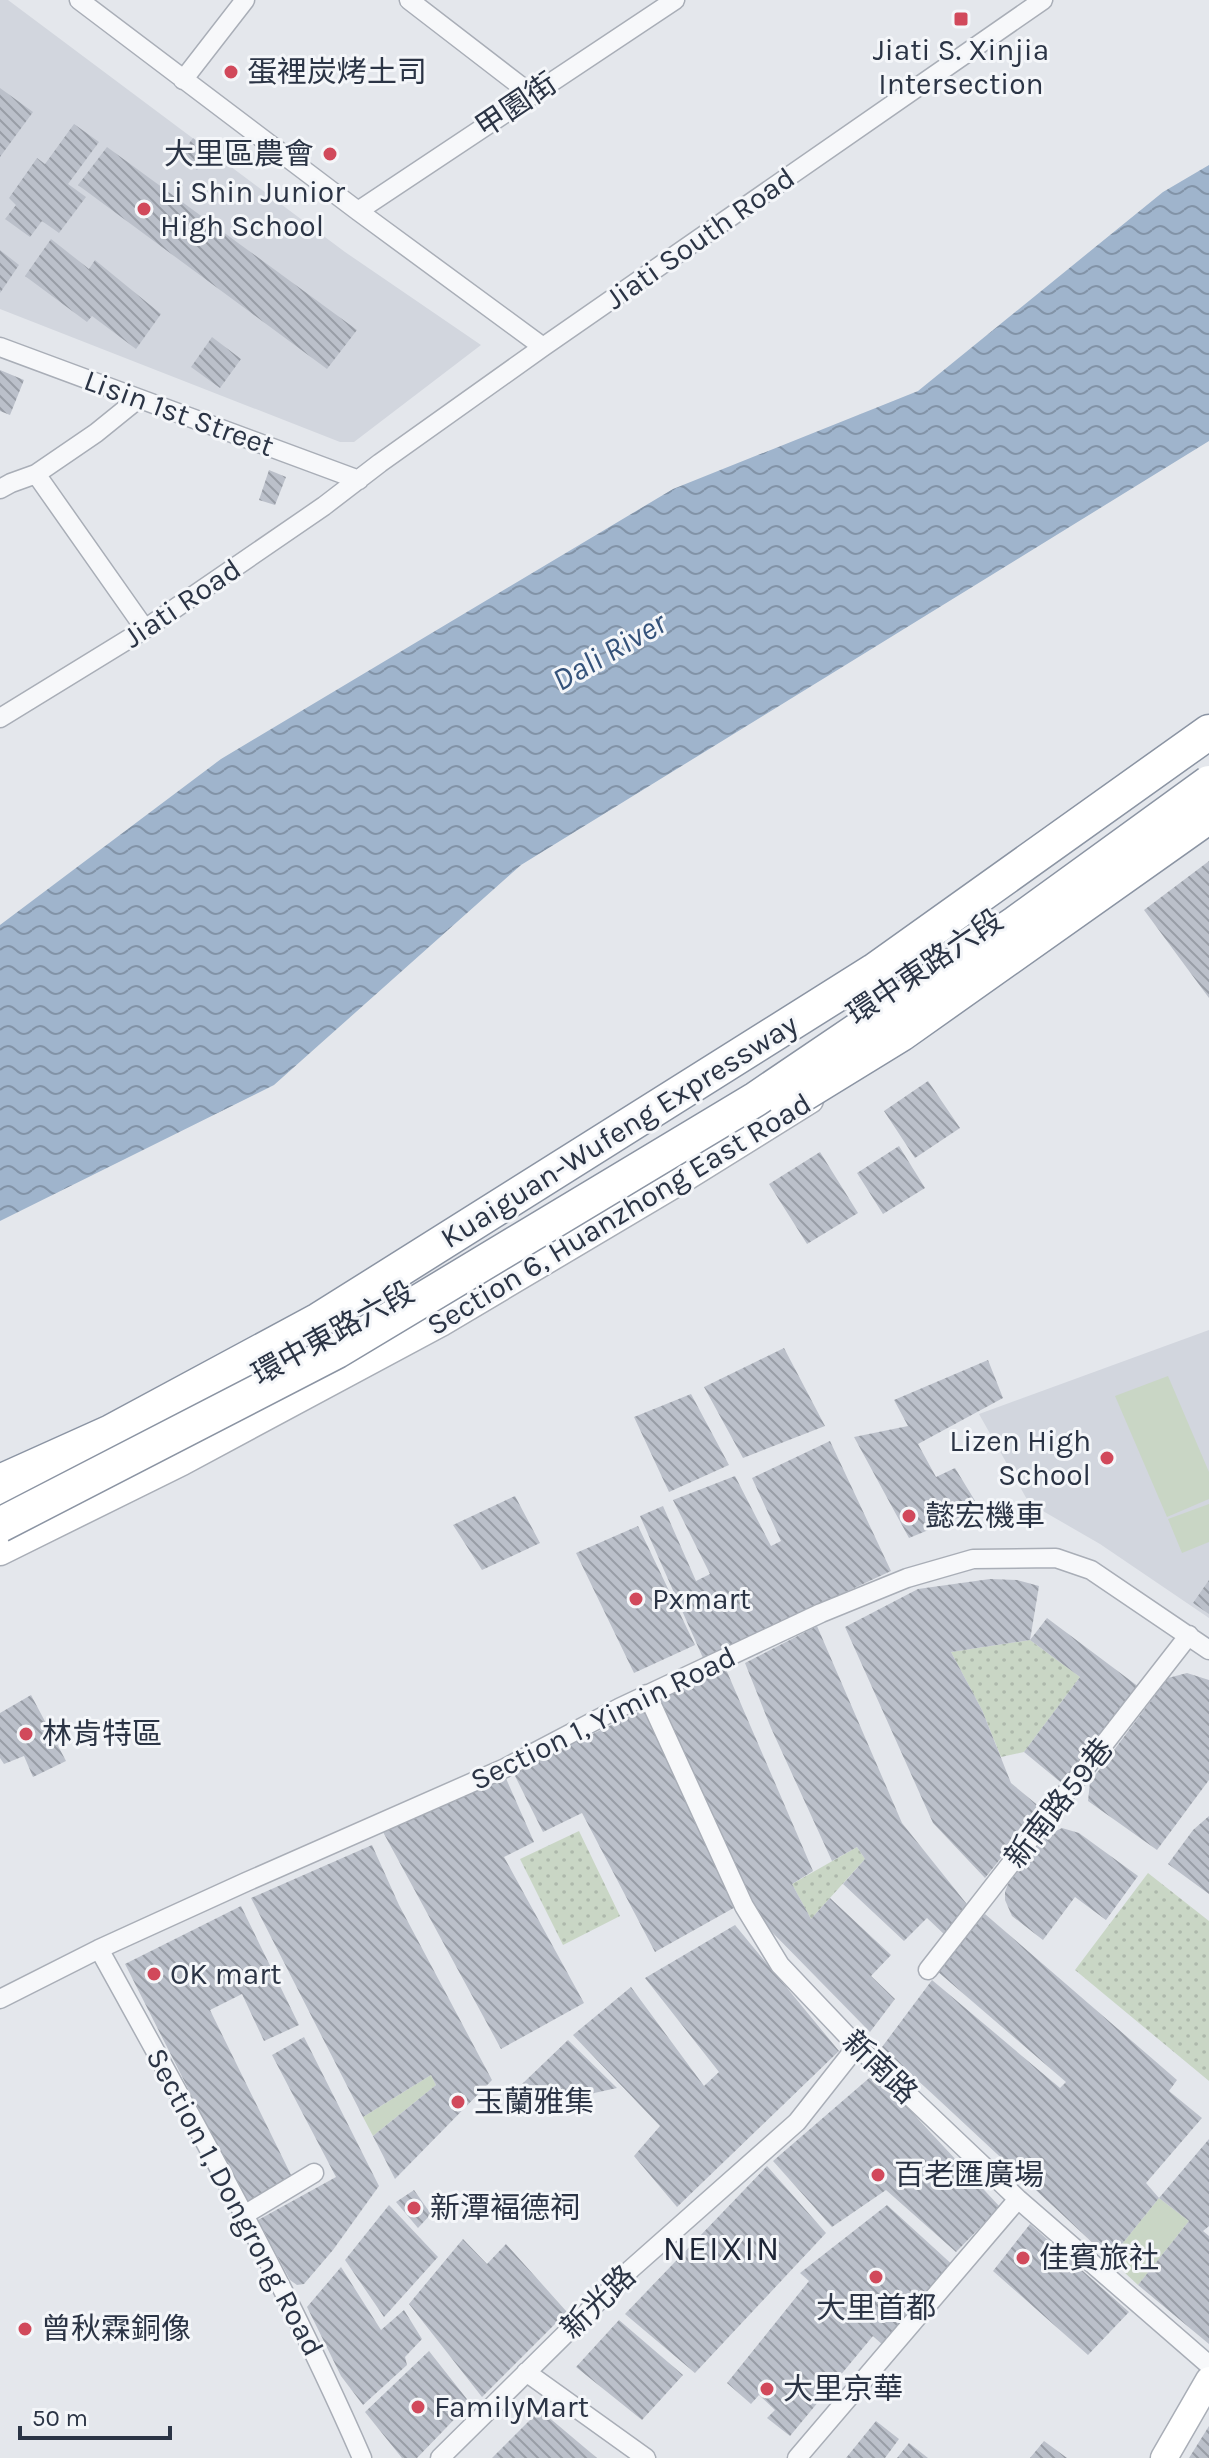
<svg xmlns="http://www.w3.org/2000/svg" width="1209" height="2458" viewBox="0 0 1209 2458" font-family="Karla,'Noto Sans TC',sans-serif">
<defs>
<pattern id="park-dots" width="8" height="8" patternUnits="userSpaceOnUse" patternTransform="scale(2)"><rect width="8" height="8" fill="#c9d6c5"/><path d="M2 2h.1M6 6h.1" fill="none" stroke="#adb8ab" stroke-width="1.8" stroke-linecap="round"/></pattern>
<pattern id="water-waves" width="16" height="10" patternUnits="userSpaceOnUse" patternTransform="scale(2)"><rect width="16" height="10" fill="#9fb4cc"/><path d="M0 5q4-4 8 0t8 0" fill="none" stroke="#8293a7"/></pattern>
<pattern id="building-back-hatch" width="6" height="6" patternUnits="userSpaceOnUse" patternTransform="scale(2)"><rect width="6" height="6" fill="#bbc0ca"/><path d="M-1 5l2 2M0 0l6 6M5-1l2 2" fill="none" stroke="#989da6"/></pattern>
</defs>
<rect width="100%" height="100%" fill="#e4e7ec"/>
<!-- built -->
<path fill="#d2d6de" d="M0 0H8L345 252 481 345 354 442H340L0 309Z
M1209 1330V1618L1100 1544 1029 1503 979 1414Z"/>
<!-- grass -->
<path fill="#c9d6c5" d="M1168 1376 1209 1472V1499L1167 1517 1115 1396Z
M1209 1504V1542L1182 1553 1168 1519Z
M431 2075 436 2085 373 2136 363 2117Z
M1159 2198 1189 2221 1138 2285 1110 2259Z"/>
<!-- park -->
<path fill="url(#park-dots)" d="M1030 1640 1080 1677 1024 1752 1001 1757 982 1710 951 1652Z
M579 1831 620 1916 563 1945 520 1859Z
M857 1847 865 1859 811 1919 792 1884Z
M1148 1873 1209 1921V2081L1075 1970Z"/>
<!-- water -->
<path fill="url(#water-waves)" d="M1209 165V441L521 865 274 1085 0 1221V925L221 759 673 489 918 391 1163 192Z"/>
<!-- building -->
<path fill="url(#building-back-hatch)" d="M0 88 33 112 0 157Z
M74 124 99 142 68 184 86 197 59 233 42 221 30 237 5 219 16 205 9 198 37 158 45 164Z
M193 138 211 151 197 170 179 157Z
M107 147 357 330 327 369 78 185Z
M51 239 89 269 95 260 161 314 136 349 92 316 87 322 25 276Z
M0 250 19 265 0 293Z
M212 337 241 359 220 388 191 367Z
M0 370 24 380 10 415 0 411Z
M269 470 286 477 275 505 259 500Z
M1209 861V998L1144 910Z
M928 1081 960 1128 915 1158 884 1111Z
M899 1146 925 1188 883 1214 857 1173Z
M820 1152 858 1213 807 1244 769 1184Z
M784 1348 825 1426 743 1458 704 1387Z
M988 1360 1003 1398 918 1444 936 1477 955 1468 980 1509 909 1538 854 1437 908 1426 894 1400Z
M691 1394 729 1465 669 1492 634 1417Z
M830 1441 891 1571 703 1658 640 1516 663 1506 696 1581 710 1574 673 1500 735 1476 771 1546 781 1541 752 1478Z
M515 1496 540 1543 482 1570 453 1525Z
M638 1526 695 1645 634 1673 576 1553Z
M990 1579 1017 1580 1039 1586 1030 1640 1047 1618 1139 1687 1064 1785 1024 1752 1080 1677 1030 1640 951 1652 982 1710 1011 1783 1041 1808 985 1878 933 1823 845 1627 918 1589Z
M1209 1580V1614L1193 1603Z
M817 1626 902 1823 970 1908 946 1936 927 1918 904 1941 843 1884 865 1859 857 1847 832 1861 771 1728 745 1663Z
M725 1667 813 1871 792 1884 811 1919 830 1898 891 1955 871 1976 895 1999 870 2032 764 1924 656 1701Z
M1187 1673 1209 1680V1780L1157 1850 1088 1801 1090 1782 1168 1678Z
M31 1695 66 1761 33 1777 24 1756 4 1764 0 1758V1713Z
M649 1707 739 1905 655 1952 582 1813 543 1832 513 1772Z
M504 1774 534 1842 504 1857 584 2003 501 2049 383 1832Z
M1209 1816V1894L1168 1864 1193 1830Z
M1062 1828 1079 1833 1138 1876 1106 1920 1075 1897 1043 1940 1012 1916 1005 1900V1892L1008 1884 1046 1836Z
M372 1845 399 1905 492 2080 395 2179 373 2136 436 2085 431 2075 363 2117 251 1898Z
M241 1906 299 2025 264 2041 242 1994 210 2010 293 2179 247 2205 125 1964Z
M985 1914 1177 2080 1169 2091 1202 2118 1146 2183 1159 2198 1110 2259 882 2047 932 1980 1060 2088 1066 2082 937 1971Z
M735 1925 839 2051 677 2207 634 2156 660 2126 573 2035 631 1987 704 2086 719 2072 645 1978Z
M304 2037 379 2186 333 2250 304 2284 297 2285 290 2280 258 2220 336 2177 272 2055Z
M568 2040 617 2088 558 2101 521 2085Z
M875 2073 1000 2207 956 2252 886 2190 832 2227 773 2161Z
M1209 2139V2226L1203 2231 1209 2236V2344L1138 2285 1189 2221 1159 2198Z
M767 2166 826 2233 695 2373 625 2314Z
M414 2190 431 2214 418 2228 396 2202Z
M389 2205 438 2257 384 2317 345 2260Z
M887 2205 956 2268 883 2345 873 2336 790 2436 767 2418 775 2410 759 2395 751 2404 727 2383 809 2281 800 2273Z
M1030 2224 1129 2312 1088 2355 993 2271Z
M463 2239 487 2264 506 2244 567 2312 482 2397 409 2304Z
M341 2267 381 2330 404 2310 422 2339 405 2357 407 2365 363 2405 341 2376 307 2307Z
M619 2320 683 2375 642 2420 576 2367Z
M429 2351 470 2403 417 2458H402L365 2412Z
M540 2410 597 2458H492Z
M876 2421 899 2439 885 2458H846Z
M1209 2426V2458H1189Z
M1044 2441 1067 2458H1030Z
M909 2443 928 2458H897Z"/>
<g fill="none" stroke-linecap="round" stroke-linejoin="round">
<defs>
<path id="street" d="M79 0 358 211 543 347
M409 0 531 94
M183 80 245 0
M358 211 675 0
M0 347 359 480
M36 474 145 629
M0 489 11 483 36 474 96 433 138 399
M0 718 145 629 324 506 380 463 543 347 1043 0
M647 1694 744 1906 780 1965 857 2046 1018 2199 1209 2365
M99 1949C191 2116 286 2283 362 2458
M928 1970 1189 1635
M0 1999 99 1949 246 1882 505 1768 619 1708 821 1613 907 1578 973 1559 1056 1558 1091 1570 1209 1650
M244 2215 314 2173
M526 2372 646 2458
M440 2458 631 2269 797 2122 857 2046
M797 2458 1018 2199"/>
<path id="secondary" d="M0 1502 84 1465
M0 1552 182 1462 441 1323 675 1184 810 1100
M1164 2458 1209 2380"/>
<path id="highway" d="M0 1482 111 1432 319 1320 874 971 1209 732"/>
</defs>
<!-- street casing -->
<use href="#street" stroke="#a9aeb7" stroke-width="21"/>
<!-- secondary casing -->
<use href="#secondary" stroke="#a9aeb7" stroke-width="29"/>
<!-- highway casing -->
<use href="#highway" stroke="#8b94a3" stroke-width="37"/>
<!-- street -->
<use href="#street" stroke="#f7f8fa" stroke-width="18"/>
<!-- secondary -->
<use href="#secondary" stroke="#fff" stroke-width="26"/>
<!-- highway -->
<use href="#highway" stroke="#fff" stroke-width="34"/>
<defs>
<path id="highway-bridge" d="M787 1104 901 1034 1209 816
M0 1525 337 1351 756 1099 1016 923 1209 783"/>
</defs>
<!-- highway-bridge casing -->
<use href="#highway-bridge" stroke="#8b94a3" stroke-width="37" stroke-linecap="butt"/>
<!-- highway-bridge -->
<use href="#highway-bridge" stroke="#fff" stroke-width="34"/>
</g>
<!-- markers -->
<g fill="#d1495b" stroke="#f4f6f9" stroke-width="3">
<rect x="953" y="11" width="16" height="16" rx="4"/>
<circle cx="231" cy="72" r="8"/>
<circle cx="330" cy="154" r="8"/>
<circle cx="144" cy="209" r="8"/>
<circle cx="1107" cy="1458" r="8"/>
<circle cx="909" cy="1516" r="8"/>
<circle cx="636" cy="1599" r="8"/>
<circle cx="26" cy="1734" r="8"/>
<circle cx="154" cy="1974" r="8"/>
<circle cx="458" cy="2102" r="8"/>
<circle cx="878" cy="2175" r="8"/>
<circle cx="414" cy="2208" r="8"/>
<circle cx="1023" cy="2258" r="8"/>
<circle cx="876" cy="2277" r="8"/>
<circle cx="25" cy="2329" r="8"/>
<circle cx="767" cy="2389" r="8"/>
<circle cx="418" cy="2407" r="8"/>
</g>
<g text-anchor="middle" stroke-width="6" stroke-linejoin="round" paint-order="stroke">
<!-- poi labels -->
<g font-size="30" fill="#2b3445" stroke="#f4f6f9" text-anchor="start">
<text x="961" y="60" text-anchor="middle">Jiati S. Xinjia<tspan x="961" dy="34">Intersection</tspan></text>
<text x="247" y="82">蛋裡炭烤土司</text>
<text x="314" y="164" text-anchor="end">大里區農會</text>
<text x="160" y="202">Li Shin Junior<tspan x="160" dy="34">High School</tspan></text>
<text x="1091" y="1451" text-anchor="end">Lizen High<tspan x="1091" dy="34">School</tspan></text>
<text x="925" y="1526">懿宏機車</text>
<text x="652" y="1609">Pxmart</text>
<text x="42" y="1744">林肯特區</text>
<text x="170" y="1984">OK mart</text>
<text x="474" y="2112">玉蘭雅集</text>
<text x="894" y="2185">百老匯廣場</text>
<text x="430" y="2218">新潭褔德祠</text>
<text x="1039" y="2268">佳賓旅社</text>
<text x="876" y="2318" text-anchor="middle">大里首都</text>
<text x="41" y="2339">曾秋霖銅像</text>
<text x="783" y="2399">大里京華</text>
<text x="434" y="2417">FamilyMart</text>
</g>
<!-- street labels -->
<g font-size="30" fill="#2b3445" stroke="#f4f6f9">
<text transform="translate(516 105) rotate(-34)" y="10">甲園街</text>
<text transform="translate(700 238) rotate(-35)" y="10">Jiati South Road</text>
<text transform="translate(179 413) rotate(20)" y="10">Lisin 1st Street</text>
<text transform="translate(182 603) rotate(-34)" y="10">Jiati Road</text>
<text transform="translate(925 967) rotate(-34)" y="10">環中東路六段</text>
<text transform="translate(619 1131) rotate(-32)" y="10">Kuaiguan-Wufeng Expressway</text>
<text transform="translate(619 1214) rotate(-31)" y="10">Section 6, Huanzhong East Road</text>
<text transform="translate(333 1333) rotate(-29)" y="10">環中東路六段</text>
<text transform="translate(603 1718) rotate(-26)" y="10">Section 1, Yimin Road</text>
<text transform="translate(1059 1803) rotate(-52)" y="10">新南路59巷</text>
<text transform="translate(880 2067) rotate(44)" y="10">新南路</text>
<text transform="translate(235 2202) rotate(62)" y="10">Section 1, Dongrong Road</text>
<text transform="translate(598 2302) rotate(-44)" y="10">新光路</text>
</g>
<!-- water labels -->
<g font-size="32" font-style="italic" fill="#34527a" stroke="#f4f6f9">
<text transform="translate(609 651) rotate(-30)" y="11">Dali River</text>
</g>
<!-- quarter labels -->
<g font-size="34" letter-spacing="2" fill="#1d2536" stroke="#f4f6f9">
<text x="722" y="2260">NEIXIN</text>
</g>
</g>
<!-- scale -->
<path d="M20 2426v12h150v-12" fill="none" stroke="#2b3445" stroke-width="4"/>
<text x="32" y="2426" font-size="24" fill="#2b3445" stroke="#f4f6f9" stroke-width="6" paint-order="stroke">50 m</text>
</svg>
